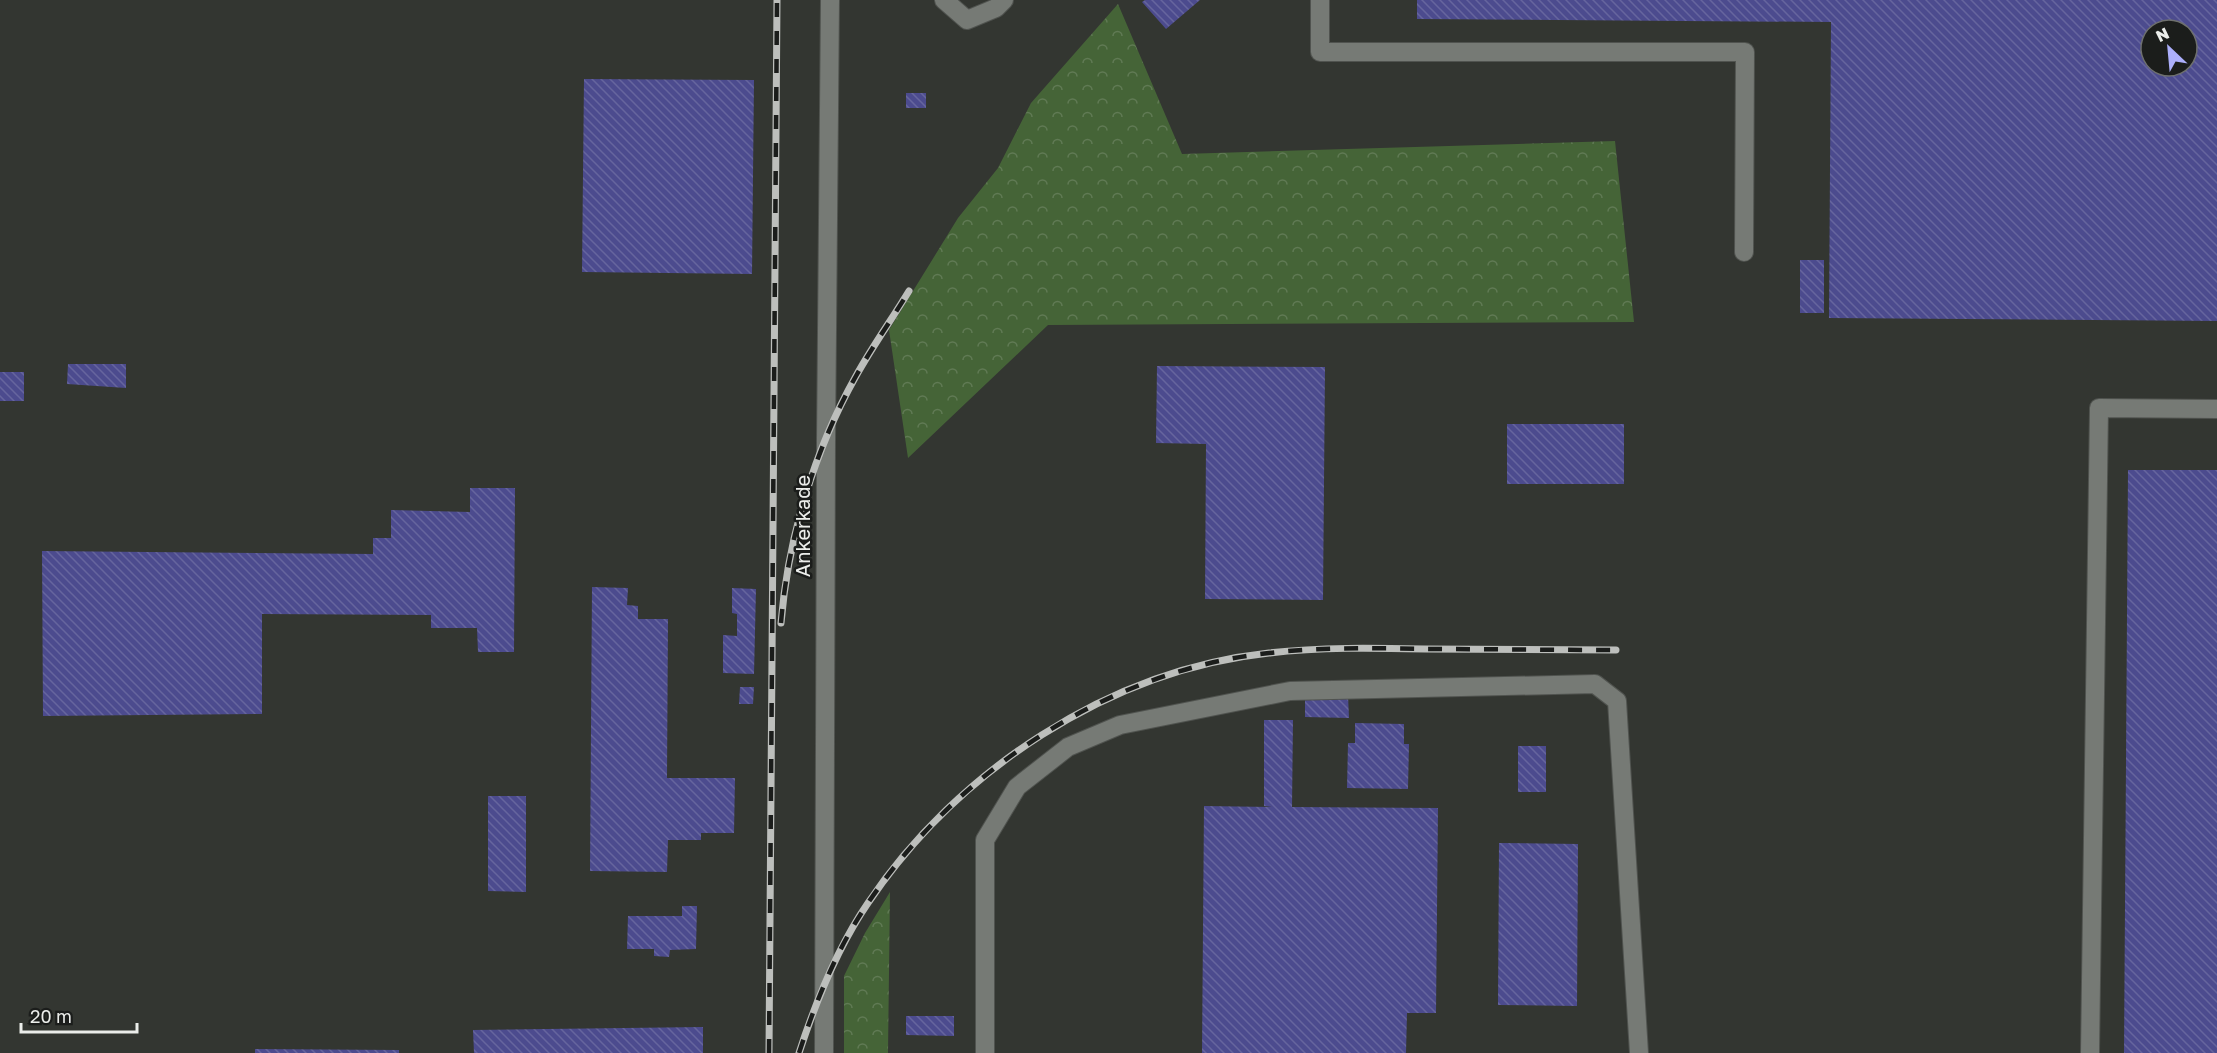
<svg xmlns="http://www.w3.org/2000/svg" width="2217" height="1053" viewBox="0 0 2217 1053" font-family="'Golos Text',sans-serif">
<defs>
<pattern id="forest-crowns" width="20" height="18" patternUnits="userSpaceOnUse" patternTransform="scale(1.5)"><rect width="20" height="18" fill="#456437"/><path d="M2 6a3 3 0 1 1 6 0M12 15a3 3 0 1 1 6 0" fill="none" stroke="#607a54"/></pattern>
<pattern id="building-back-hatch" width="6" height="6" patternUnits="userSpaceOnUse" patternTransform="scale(1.5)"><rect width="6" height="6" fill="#4c4b8e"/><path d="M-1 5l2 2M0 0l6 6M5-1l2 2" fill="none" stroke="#66659e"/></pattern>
</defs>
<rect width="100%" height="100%" fill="#333631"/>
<!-- forest -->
<path fill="url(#forest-crowns)" d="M1118 4 1182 154 1615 141 1634 322 1048 325 908 458 889 330 958 218 998 168 1031 103Z
M890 892 888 1053H844V976L865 933Z"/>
<!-- building -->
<path fill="url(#building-back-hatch)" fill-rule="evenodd" d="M1145 0H1200L1166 29 1142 2Z
M1417 0H2217V321L1829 318 1831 22 1417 19ZM2151 30H2187V66H2151Z
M584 79 754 80 752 274 582 272Z
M906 93H926V108H906Z
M1800 260H1824V313H1800Z
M68 364H126V388L67 384Z
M1157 366 1325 367 1323 600 1205 599 1206 444 1156 443Z
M0 372H24V401H0Z
M1507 424H1624V484H1507Z
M2128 470H2217V1053H2124Z
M470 488H515L514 652H478L477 628H431V615L262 614V714L43 716 42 551 373 554V538H391V510L470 512Z
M592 587 628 588 627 605 638 606V619H668L667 778H735L734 833H701V840H668L667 872 590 871Z
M732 588 756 589 754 674 723 673V635L737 636V614L732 613Z
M740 687H754L753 704H739Z
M1305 694 1348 695 1349 718 1305 717Z
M1264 720H1293L1292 807 1438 808 1436 1013H1407L1406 1053H1202L1204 806 1272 807 1264 806Z
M1355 723 1404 724V744H1409L1408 789 1347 788 1348 743H1355Z
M1518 746H1546V792H1518Z
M488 796H526V892L488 891Z
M1499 843 1578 844 1577 1006 1498 1005Z
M682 906H697L696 949 670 950 669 957 654 956V949H627L628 916H682Z
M906 1016H954V1036L906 1035Z
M703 1027V1053H474L473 1030Z
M255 1049 399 1050V1053H255Z"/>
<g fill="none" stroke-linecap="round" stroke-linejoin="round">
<defs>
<path id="minor" d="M944 0 967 20 996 8 1004 0
M1320 0V52H1745L1744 252
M824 1053 826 441 830 0
M985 1053V840L1017 787 1068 747 1120 725 1290 691 1595 684 1617 701 1639 1053
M2090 1053 2099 408 2217 409"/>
</defs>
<!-- minor casing -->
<use href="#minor" stroke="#50534f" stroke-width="20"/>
<!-- minor -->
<use href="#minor" stroke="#767a75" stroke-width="18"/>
<defs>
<path id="rail" d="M781 623C788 538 814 451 856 376 872 347 892 319 909 291
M769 1053 777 0
M799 1053C816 1001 837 948 868 903 957 771 1109 670 1269 653 1321 647 1373 648 1425 649 1488 649 1552 650 1616 650"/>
</defs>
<!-- rail casing -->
<use href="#rail" stroke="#bdbfbc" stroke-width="7"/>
<!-- rail -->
<use href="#rail" stroke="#1b1d1b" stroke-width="4.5" stroke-dasharray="14" stroke-linecap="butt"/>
</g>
<g text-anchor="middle" stroke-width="5" stroke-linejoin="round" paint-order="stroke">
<!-- street labels -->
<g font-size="20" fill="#ebedea" stroke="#1b1d1b">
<text transform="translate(803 526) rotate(-90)" y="7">Ankerkade</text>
</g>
</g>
<!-- north arrow -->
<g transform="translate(2169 48) rotate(334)"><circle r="28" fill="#1b1d1b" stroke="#6e706e" stroke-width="1.5"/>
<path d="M0-4.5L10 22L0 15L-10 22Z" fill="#acaffb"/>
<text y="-9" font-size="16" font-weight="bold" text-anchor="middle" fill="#ebedea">N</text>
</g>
<!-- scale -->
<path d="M21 1023v9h116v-9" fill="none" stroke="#ebedea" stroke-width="3"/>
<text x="30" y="1023" font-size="18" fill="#ebedea" stroke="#1b1d1b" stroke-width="4.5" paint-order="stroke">20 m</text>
</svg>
